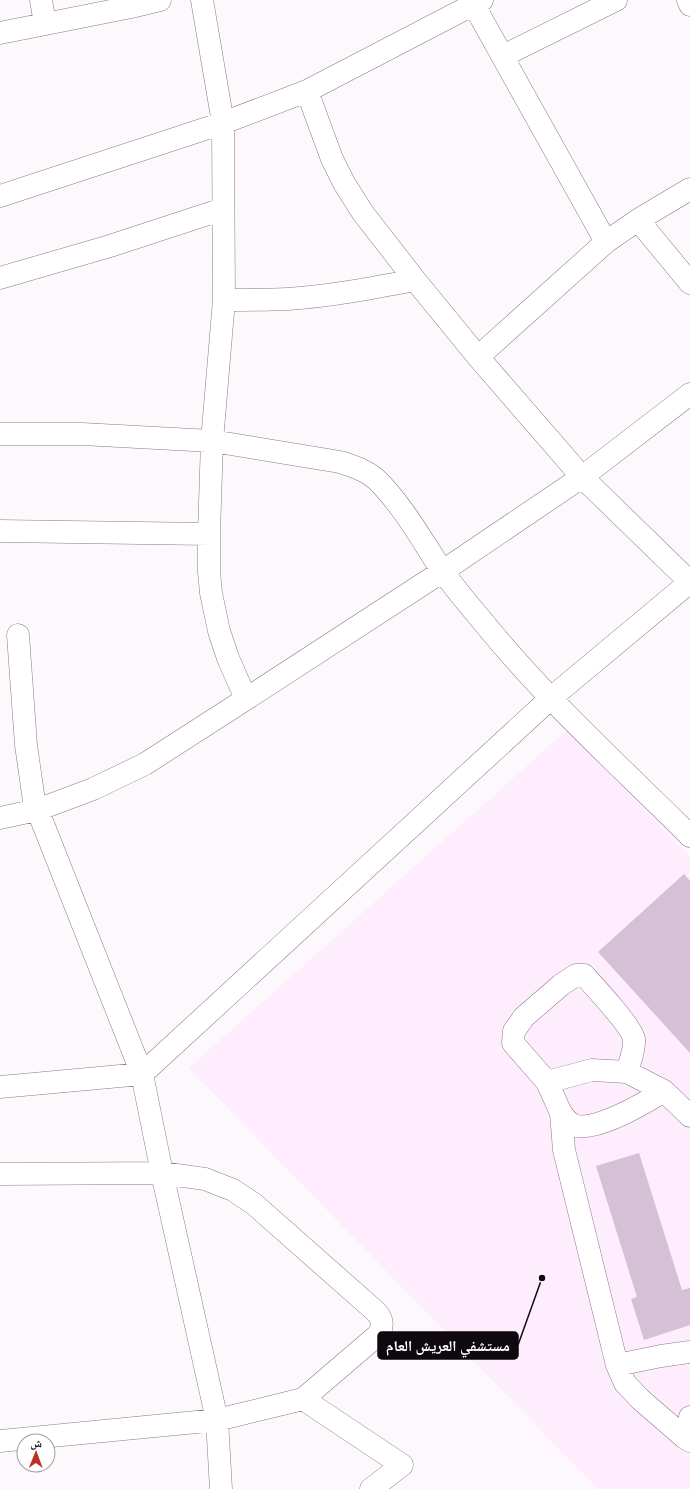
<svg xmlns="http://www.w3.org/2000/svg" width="690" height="1489" viewBox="0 0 690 1489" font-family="'Roboto Condensed','Noto Naskh Arabic',sans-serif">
<rect width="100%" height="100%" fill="#fdf8fc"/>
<!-- built -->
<path fill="#fdedfd" d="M567 730 690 857V1489H598L189 1068Z"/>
<!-- building -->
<path fill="#d5c0d5" d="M684 874 690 881V1053L598 952Z
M639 1153 682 1290 690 1288V1325L644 1340 631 1299 637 1297 596 1166Z"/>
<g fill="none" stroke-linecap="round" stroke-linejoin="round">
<defs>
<path id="minor" d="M41 0 45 24
M202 0 223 123 224 300 212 441 209 534V572L211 593 219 631 228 658 246 699
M471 0 606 242
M688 0 690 5
M0 33 131 7 160 0
M503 56 616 0
M307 91 332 159 344 183 363 213 415 280 478 357 582 477 690 582
M0 196 223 123 307 91 482 0
M638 220 690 283
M0 278 110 246 223 209
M224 300C245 300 267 300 288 299 331 296 373 288 415 280
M478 357 606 242 638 220 690 189
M0 434H82L212 441 340 462C355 467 369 471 380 483 404 508 422 540 441 569 457 592 476 613 494 635 554 707 624 770 690 836
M0 531 209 534
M18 635 26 745 34 801 142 1074 162 1173 217 1420 221 1489
M0 818 37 810 93 789 145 764 246 699 443 571 582 477 690 394
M627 1072C630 1061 635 1050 634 1039 632 1027 594 986 584 975H576L561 985 524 1017 514 1031 513 1043 547 1082 561 1113 564 1150 617 1365 625 1383 640 1399 685 1438 690 1441
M547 1082 592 1070 627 1072 664 1091 690 1116
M0 1087 142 1074 551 698 690 582
M561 1113C564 1117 568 1122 572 1124 590 1136 648 1101 664 1091
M0 1174 162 1173 205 1179 233 1190 254 1204 374 1310C382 1317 384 1324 379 1334L303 1399 217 1420 0 1441
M617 1365 661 1356 690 1352
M303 1399 402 1465 371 1489
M685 1438 690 1417"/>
</defs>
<!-- minor casing -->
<use href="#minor" stroke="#8b788b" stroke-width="23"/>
<!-- minor -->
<use href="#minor" stroke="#fff" stroke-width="22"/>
</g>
<!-- callouts -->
<path fill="none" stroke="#0f090f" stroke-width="1.5" d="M542 1278L518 1345"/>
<circle fill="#0f090f" stroke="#fff" stroke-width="1.5" cx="542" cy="1278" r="4"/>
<rect fill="#0f090f" stroke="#0f090f" stroke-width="1.5" x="378" y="1332" width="140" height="27" rx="4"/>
<g font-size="15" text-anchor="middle" font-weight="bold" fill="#fff">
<text x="448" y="1351">مستشفي العريش العام</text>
</g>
<!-- north arrow -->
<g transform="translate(36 1453) rotate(1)"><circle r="19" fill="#ffffff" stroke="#9f9d9f"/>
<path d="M0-3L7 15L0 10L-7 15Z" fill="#bc3020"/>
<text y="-6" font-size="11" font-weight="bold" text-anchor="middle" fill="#0f090f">ش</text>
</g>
</svg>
